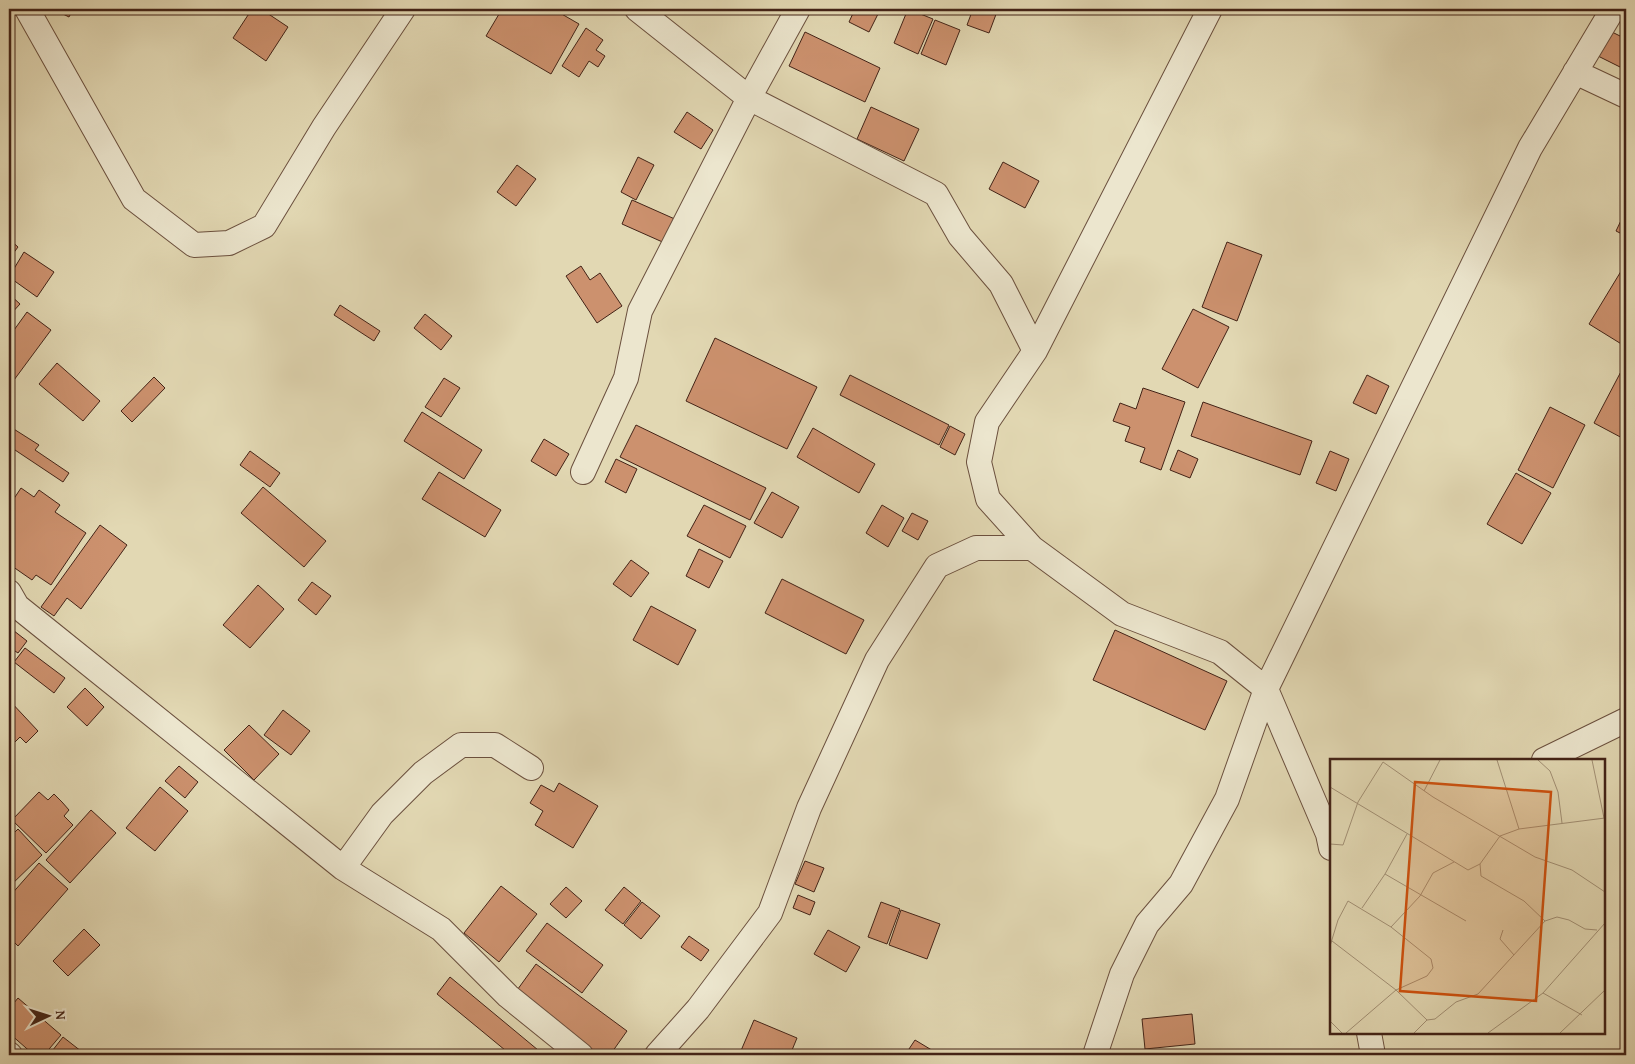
<svg xmlns="http://www.w3.org/2000/svg" width="1635" height="1064" viewBox="0 0 1635 1064" font-family="'Gentium Book Plus',serif">
<rect width="100%" height="100%" fill="#e2d8b3"/>
<filter id="stains"><feTurbulence type="fractalNoise" baseFrequency=".004" numOctaves="4"/><feColorMatrix values="0 0 0 0 .2 0 0 0 0 .09 0 0 0 0 .02 0 0 0 .5 -.17"/></filter>
<radialGradient id="worn" r=".72"><stop offset=".6" stop-color="#630" stop-opacity="0"/><stop offset="1" stop-color="#630" stop-opacity=".3"/></radialGradient>
<!-- building -->
<path fill="#cc916e" stroke="#432317" d="M53 9H73L69 17Z
M252 9H261L288 27 266 61 233 38Z
M502 9H553L579 24 551 74 486 36Z
M855 9 880 10 869 32 849 22Z
M908 9 933 19 918 54 894 43Z
M973 9H998L989 33 967 25Z
M935 20 960 30 946 65 921 54Z
M586 28 603 40 596 50 605 56 598 67 589 61 579 77 562 66Z
M1606 29 1626 39V70L1594 54Z
M805 32 880 68 865 102 789 66Z
M871 107 919 129 904 161 857 139Z
M687 112 713 130 701 149 674 132Z
M638 157 654 165 636 200 621 192Z
M1003 162 1039 181 1025 208 989 189Z
M517 165 536 179 516 206 497 192Z
M632 200 677 220 667 244 622 224Z
M1626 210V236L1616 231Z
M9 239 18 247 9 259Z
M1227 242 1262 255 1237 321 1202 307Z
M24 252 54 272 37 297 9 277Z
M1626 263V339L1623 345 1589 324Z
M581 266 590 280 600 273 622 306 597 323 566 276Z
M9 294 20 304 9 316Z
M340 305 380 331 374 341 334 315Z
M1193 309 1229 327 1198 388 1162 369Z
M27 312 51 330 14 380 9 377V337Z
M425 314 452 336 441 350 414 328Z
M715 338 817 387 787 449 686 401Z
M1626 362V440L1594 423Z
M57 363 100 401 83 421 39 384Z
M850 375 949 425 939 445 840 395Z
M1367 375 1389 386 1376 414 1353 403Z
M154 377 165 388 132 422 121 411Z
M444 378 460 388 441 417 425 407Z
M1143 388 1185 402 1161 470 1140 462 1145 448 1125 441 1130 427 1113 421 1120 403 1136 409Z
M1203 402 1312 441 1300 475 1191 436Z
M1550 407 1585 425 1553 488 1518 470Z
M422 412 482 450 464 479 404 441Z
M636 425 766 488 750 520 620 457Z
M9 426 39 445 35 450 69 473 63 482 9 446Z
M950 426 965 434 955 455 940 447Z
M813 428 875 464 859 493 797 457Z
M544 439 569 454 556 476 531 461Z
M1178 450 1198 459 1190 478 1170 470Z
M250 451 280 473 270 487 240 465Z
M1330 451 1349 459 1336 491 1316 483Z
M616 459 637 469 626 493 605 482Z
M439 472 501 510 485 537 422 499Z
M1516 473 1551 493 1522 544 1487 524Z
M263 487 326 541 304 567 241 513Z
M21 488 34 497 39 490 60 505 55 512 86 533 51 585 36 575 32 580 9 564 12 558 9 555V506Z
M772 492 799 507 782 538 754 523Z
M704 505 746 526 730 558 687 536Z
M882 505 904 518 888 547 866 533Z
M912 513 928 521 918 540 902 531Z
M100 525 127 545 81 609 67 598 54 616 41 607Z
M699 549 723 561 709 588 686 576Z
M631 560 649 573 631 597 613 584Z
M782 579 864 620 846 654 765 613Z
M312 582 331 596 316 615 298 600Z
M258 585 284 609 250 648 223 625Z
M651 606 696 630 678 665 633 640Z
M9 627 27 641 18 653 9 647Z
M1115 630 1227 681 1205 730 1093 680Z
M25 648 65 678 54 693 14 662Z
M85 688 104 707 87 726 67 707Z
M9 700 38 731 26 743 20 737 9 748Z
M283 710 310 731 291 755 264 735Z
M249 725 279 754 254 780 224 750Z
M179 766 198 782 185 798 165 781Z
M559 783 598 806 573 848 535 825 543 811 530 803 541 785 554 792Z
M160 787 188 811 155 851 126 828Z
M39 792 48 800 54 794 62 802 69 810 64 816 73 825 46 853 12 820Z
M91 810 116 833 70 883 46 860Z
M18 829 42 855 9 887V838Z
M805 861 824 868 814 892 795 884Z
M39 863 68 889 18 946 9 937V897Z
M501 886 537 914 499 962 464 933Z
M566 887 582 901 566 918 550 904Z
M624 887 641 901 623 924 605 910Z
M798 895 815 902 810 915 793 908Z
M642 902 660 916 641 939 624 925Z
M881 902 900 909 887 944 868 937Z
M901 910 940 924 927 959 889 945Z
M547 923 603 965 582 993 526 951Z
M84 929 100 945 68 976 53 961Z
M828 930 860 947 846 972 814 954Z
M689 936 709 950 701 961 681 947Z
M536 964 627 1031 610 1055H598L515 993Z
M450 977 544 1055H511L437 994Z
M18 998 61 1035 44 1055H34L9 1033V1009Z
M1192 1014 1195 1044 1145 1049 1142 1019Z
M754 1020 797 1038 790 1055H746L740 1053Z
M63 1037 86 1055H49Z
M915 1040 940 1055H905Z
M1191 1050V1055H1172V1052Z"/>
<g fill="none" stroke-linecap="round" stroke-linejoin="round">
<defs>
<path id="street" d="M27 9 134 199 194 245 229 243 264 226 324 127 403 9
M637 9 749 98 936 194 960 236 1001 284 1035 351
M1210 9 1035 351 987 422 979 462 988 499 1032 548 1122 614 1220 652 1266 689 1328 834 1331 848
M1575 72 1626 96
M583 472 626 378 640 311 749 98 798 9
M9 592 17 606 343 868 441 929 508 996 581 1055
M1544 760 1626 720
M343 868 382 814 423 773 461 745H495L531 768
M1369 1033 1373 1055
M9 1054 10 1055
M657 1055 698 1009 770 913 809 808 877 660 937 566 976 548H1032
M1095 1055 1122 974 1147 924 1181 884 1227 799 1266 689 1530 148 1613 9"/>
</defs>
<!-- street casing -->
<use href="#street" stroke="#6b503e" stroke-width="26"/>
<!-- street -->
<use href="#street" stroke="#ece6ce" stroke-width="24"/>
</g>
<!-- overview -->
<g transform="translate(1330 759)">
<rect width="275" height="275" fill="#e2d8b3"/>
<path fill="none" stroke="#a29075" stroke-width="1" d="M167 1 189 70M208 1 220 12 228 33 232 64M262 1 274 59M0 28 138 111 150 105 170 77 189 70 275 59M94 32 110 1M0 85 13 86 28 43 53 3 103 38 205 98 242 111 275 133M150 105 151 117 194 142 215 162M55 115 77 75M32 149 55 115 136 162M173 171 170 180 184 196M2 182 66 231 97 217 103 209 101 200 61 168 90 137 103 114 124 103M0 187 8 161 18 142 61 168M213 234 252 256M0 262 12 274M16 274 66 231 97 261M84 274 97 261 105 260 126 243 148 235 215 162 227 158 239 161 255 170 267 171M158 274 213 234 275 164M230 274 275 231"/>
<path fill="#cf510e" fill-opacity="0.15" stroke="#cf510e" stroke-width="2.5" d="M85 23 221 33 206 242 70 232Z"/>
<rect width="275" height="275" fill="none" stroke="#432317" stroke-width="2.5"/>
</g>
<!-- margin -->
<rect width="1635" height="1064" fill="none" stroke="#e2d8b3" stroke-width="30"/>
<rect x="10" y="10" width="1615" height="1044" fill="none" stroke="#432317" stroke-width="2.5"/>
<rect x="15" y="15" width="1605" height="1034" fill="none" stroke="#432317"/>
<!-- north arrow -->
<g transform="translate(48 1016) rotate(86)" stroke="#ece6ce" stroke-width="4" paint-order="stroke">
<path d="M0-4L9 19L0 12L-9 19Z" fill="#432317"/>
<text y="-8" font-size="14" font-weight="bold" text-anchor="middle" fill="#432317">N</text>
</g>
<rect width="100%" height="100%" filter="url(#stains)"/>
<rect width="100%" height="100%" fill="url(#worn)"/>
</svg>
